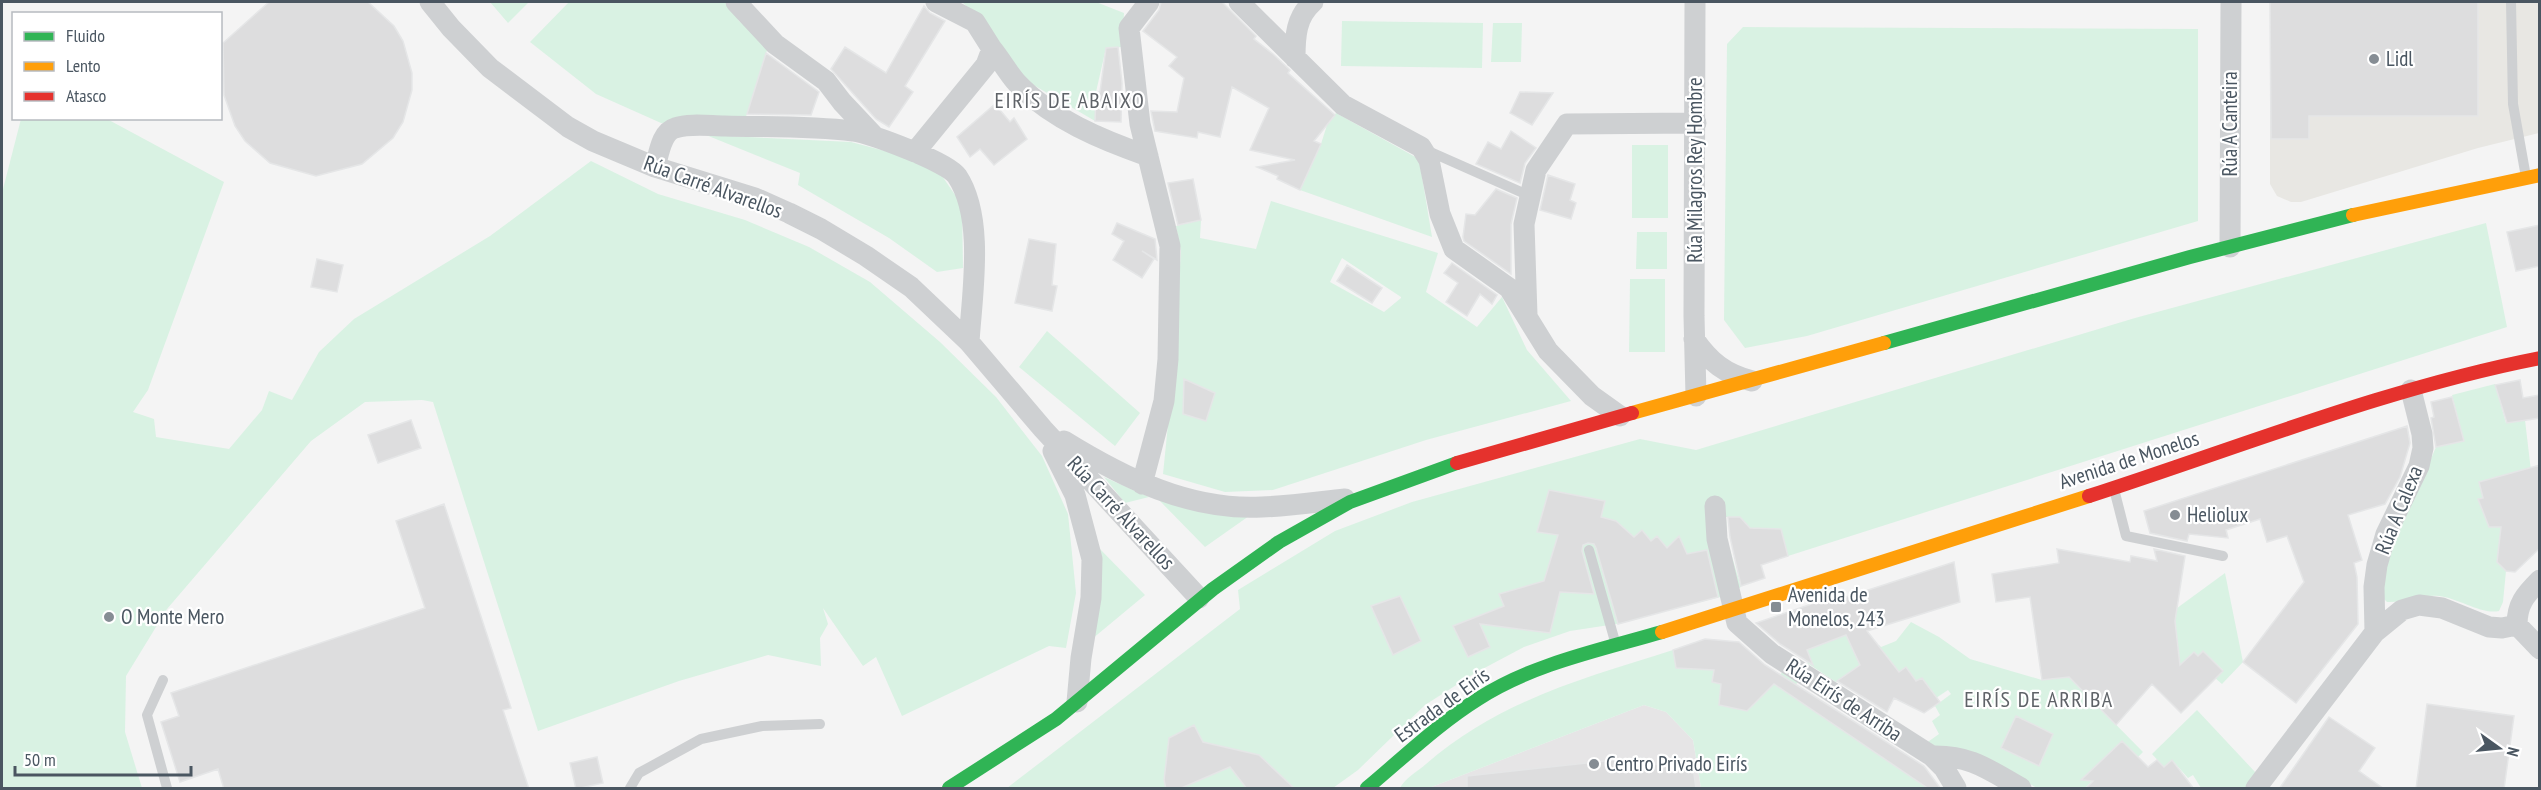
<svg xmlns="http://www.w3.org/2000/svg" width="2541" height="790" viewBox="0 0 2541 790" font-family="'PT Sans Narrow',sans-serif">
<rect width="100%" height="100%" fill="#f4f4f4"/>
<!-- commercial -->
<path fill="#e8e7e3" d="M2270 2H2539V133L2478 148 2301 202H2291L2277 196 2270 184Z"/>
<!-- education -->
<path fill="#e6e5e6" d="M1644 705 1666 712 1693 740 1701 788H1429Z"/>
<!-- green -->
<path fill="#d9f2e3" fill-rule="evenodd" d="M490 2H529L508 23Z
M569 2H729L739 21 769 44 745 120 661 123 596 94 530 42Z
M962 2H1096L1124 13 1122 47 1106 48 1096 92 1095 121 1025 80 981 19Z
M1342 21 1483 23 1482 68 1341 66Z
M1493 23H1522L1521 62H1491Z
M1743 27 2198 29V221L1807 336 1745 348 1724 320 1727 44Z
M1336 113 1419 159 1432 237 1300 190 1321 144 1327 125Z
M21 119H107L224 182 148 390 133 412 154 419 156 437 229 449 262 410 269 391 292 400 319 352 354 319 490 236 591 161 658 194 745 220 809 247 870 282 940 342 996 397 1042 456 1068 514 1076 593 1066 648 1049 646 902 716 876 657 863 666 823 608 828 624 820 638 821 666 768 655 679 681 538 731 433 402 422 400 365 402 311 441 167 609 126 676 125 732 142 788H2V193Z
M706 135 851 142 904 156 940 173 962 205 963 268 937 272 889 238 798 185 800 173Z
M1632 145H1668V218H1632Z
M1271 201 1438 253 1426 292 1477 327 1502 297 1527 350 1571 401 1426 440 1273 490 1225 492 1163 474 1173 375 1181 251 1176 226 1201 220 1200 238 1256 249ZM1342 258 1401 297V298L1384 312 1330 282Z
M2486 223 2507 327 1788 556 1781 529 1750 528 1740 517H1726L1727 540 1741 587 1724 596 1616 624 1570 631 1524 647 1475 673 1425 705 1358 770 1333 788H1007L1240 609 1238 590 1335 531 1412 502 1640 439 1696 450 2135 318Z
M1637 232H1667V269H1636Z
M1630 279H1665V352H1629Z
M1047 331 1140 413 1115 446 1019 367Z
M2495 384 2506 423 2525 420 2531 471 2500 537 2497 562 2506 571 2503 602 2499 611C2482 615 2458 598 2439 596 2421 594 2404 603 2387 602L2383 598C2381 549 2418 492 2436 447L2464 441 2452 395Z
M1104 477 1149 497 1125 503Z
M1159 500 1249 516 1205 547Z
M1097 546 1145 595 1092 639Z
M2225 573 2243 662 2222 684 2215 678 2223 670 2203 651 2198 656 2194 652 2173 674V611Z
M1911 622 1939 637 1970 659 2042 680 2069 677 2143 752 2138 757 2122 741 2108 754 2110 763 2085 788H2037L1986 759 1925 744 1939 734 1932 721 1940 715 1935 706 1951 694 1948 690 1936 698 1922 678 1916 682 1906 667 1899 672 1886 655 1865 668 1862 664 1836 682 1807 663 1811 660 1806 648 1846 635 1857 658 1879 645 1881 647 1896 641Z
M1673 650 1714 670 1712 682 1721 684 1719 704 1746 711 1771 687 1784 670 1800 679 1789 694 1929 788H1701L1693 740 1666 712 1644 705 1429 788H1400C1404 779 1418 771 1426 764 1500 700 1582 679 1673 650Z
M2197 710 2256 773 2245 788H2201L2193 775 2188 778 2172 760 2164 767 2152 754Z"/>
<!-- building -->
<path fill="#ddddde" stroke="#e5e6e7" stroke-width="1.5" d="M269 2H368L394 26 403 41 412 73V90L403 122 393 138 362 164 316 176 270 163 245 141 235 126 224 95 223 43Z
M1161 2H1222L1256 36 1254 39 1273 54 1290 70 1288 73 1335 115 1314 141 1321 144 1300 190 1277 179 1278 176 1257 167 1295 160 1250 150 1269 108 1232 87 1220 137 1198 132 1197 138 1155 131 1151 111 1177 112 1184 78 1169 66 1177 57 1143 31 1159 10Z
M2270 2H2478V116H2309V139H2271Z
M924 6 930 13 945 21 905 86 913 92 889 127 876 119 831 69 845 47 886 73Z
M1118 47 1122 83 1121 122 1095 121 1096 92H1100L1106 48Z
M766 53 819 92 811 115 747 114Z
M1520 92 1553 93 1532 125 1510 113Z
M995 104 1010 122 1014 118 1027 139 994 165 980 149 970 157 957 137Z
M1511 131 1536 148 1525 163 1520 183 1476 164 1488 142 1501 149Z
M1548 175 1575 184 1570 200 1576 203 1571 219 1540 210Z
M1193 179 1201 220 1178 225 1168 183Z
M1496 189 1517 198 1511 224V274L1464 241 1463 237 1466 214 1475 215Z
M1117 223 1155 239 1157 260 1142 251 1154 259 1142 278 1113 260 1124 241 1112 234Z
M2540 225V266L2516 271 2507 232Z
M1029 239 1056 244 1052 285 1057 286 1052 311 1015 303Z
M317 259 343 265 337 292 311 287Z
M1452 263 1497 295 1492 304 1480 294 1467 316 1446 302 1458 283 1444 273Z
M1347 265 1382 288 1372 303 1337 281Z
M1184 379 1215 393 1206 421 1183 414Z
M2520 380 2523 398 2540 395V418L2507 423 2495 385Z
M2452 397 2464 441 2436 447 2431 418 2434 417 2431 402Z
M411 420 421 448 378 463 368 435Z
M2407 426 2410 443 2400 477 2385 504 2348 515 2362 560 2354 563 2357 577 2358 624 2296 703 2243 662 2304 582 2287 536 2267 542 2260 519 2226 530 2228 538 2189 534 2187 541 2150 533 2144 511Z
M2540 465V548L2515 572 2506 571 2497 562 2501 527H2489L2478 499 2483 498 2479 482Z
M1549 490 1605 501 1601 517 1616 521 1634 537 1642 530 1651 541 1657 536 1667 548 1679 536 1687 554 1707 550 1718 597 1618 624 1596 548 1594 544 1588 543 1583 545 1582 551 1594 594 1560 592 1550 633 1480 624 1490 647 1468 657 1453 626 1504 606 1499 594 1544 581 1558 535 1537 532Z
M444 504 511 708 503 710 529 789H224L218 769 180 782 161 722 179 716 171 693 425 608 396 521Z
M1728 517H1740L1750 528 1781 529 1788 556 1761 565 1765 578 1741 586 1730 537Z
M2057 549 2130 562 2131 556 2157 561 2154 549 2185 556 2175 621 2180 665 2194 652 2198 656 2203 651 2223 671 2181 713 2152 684 2116 725 2069 677 2042 680 2030 597 1996 602 1992 574 2059 563Z
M1954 562 1960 602 1867 631 1899 672 1906 667 1916 681 1922 678 1940 702 1924 713 1894 698 1887 712 1837 681 1860 665 1846 635 1807 650 1813 665 1780 644 1756 623 1829 598 1831 601 1853 595Z
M1400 596 1421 641 1393 655 1371 606Z
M1705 639 1739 642 1765 665 1924 766 1941 789H1929L1774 684 1747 711 1719 705 1721 684 1712 682 1714 670 1676 668 1673 650Z
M2427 704 2514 716 2504 789H2416Z
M2016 716 2053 734 2039 766 2001 748Z
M2329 717 2375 748 2359 771 2384 789H2279Z
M1194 725 1203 742 1259 755 1295 789H1247L1230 767 1179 789H1166L1164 780 1169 738Z
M2122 741 2148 767 2157 760 2164 767 2172 760 2194 789H2085L2093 781 2081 780Z
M597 757 603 783 576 789 570 763Z
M1642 757 1643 766 1692 760 1696 789H1467V776Z"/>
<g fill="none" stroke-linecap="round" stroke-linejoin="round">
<!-- lane -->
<path stroke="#ced0d2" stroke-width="10" d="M2511 2 2513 104 2526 177
M1426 150 1530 196
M2114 489 2126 536 2223 556
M1589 550 1616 645
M163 680 147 715 167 788
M630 788 639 773 701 739 762 726 820 724"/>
<!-- street -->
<path stroke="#ced0d2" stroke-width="21" d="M430 2 451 28 490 68 568 127 593 141 655 167 755 198 789 213 821 229 866 256 911 287 969 342 1043 429 1199 598
M736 2 775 44 826 81 842 102 874 136
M1239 2 1343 105 1421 147 1429 160 1440 214 1454 249 1509 288 1548 351 1592 396 1620 416
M1695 2 1694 316 1696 396
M992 49C1001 60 1008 73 1017 83 1051 119 1102 140 1148 156
M1295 58C1295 36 1296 17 1313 2
M915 152 986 65 992 49 975 22 936 2
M655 167C659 154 661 132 675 128 690 123 710 126 725 126 768 127 811 126 853 131 871 134 948 162 957 176 985 218 972 294 969 342
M2230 247 2231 2
M1527 315 1524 224 1536 170 1567 124 1696 123
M1694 339C1710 362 1725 374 1752 381
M1064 441C1124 478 1190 511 1262 507 1290 506 1317 502 1345 499
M1053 451 1075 495 1092 559 1091 598 1081 658 1077 702
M1142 484 1164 401 1168 359 1170 246 1140 124 1129 28 1149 2
M1715 506 1717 539 1737 623 1772 654 1932 756 1944 768 1956 788
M2517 625C2517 604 2525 595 2540 580
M2517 625 2540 649
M2375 632 2374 587 2377 565 2386 534 2419 466 2423 448 2422 434 2411 390
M1932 756C1971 755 1989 770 2021 788
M2256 788 2375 632 2402 610 2419 605 2442 608 2489 627 2502 628 2517 625"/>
<!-- fast -->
<path stroke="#30b455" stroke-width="14" d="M1884 343 2190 257 2353 215
M949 788 1056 719 1213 589 1279 542 1350 502 1457 463
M1367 788C1403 758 1438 724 1478 699 1532 664 1600 650 1662 632"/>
<!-- slow -->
<path stroke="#ff9f0a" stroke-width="14" d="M2353 215 2540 175
M1632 413 1884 343
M1662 632 2089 496"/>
<!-- jam -->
<path stroke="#e5322d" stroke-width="14" d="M1457 463 1632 413
M2089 496C2238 448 2386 388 2540 358"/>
</g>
<!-- markers -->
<g fill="#868d94" stroke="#fff" stroke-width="2">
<circle cx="2374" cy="59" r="6"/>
<circle cx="2175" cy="515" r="6"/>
<rect x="1770" y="601" width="12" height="12" rx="3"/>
<circle cx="109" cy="617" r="6"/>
<circle cx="1594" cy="764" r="6"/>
</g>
<g text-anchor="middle" stroke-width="4.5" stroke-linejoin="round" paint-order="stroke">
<!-- poi labels -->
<g font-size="21" fill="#4a5661" stroke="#fff" text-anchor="start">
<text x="2386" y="66">Lidl</text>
<text x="2187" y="522">Heliolux</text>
<text x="1788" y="602">Avenida de<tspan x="1788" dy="24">Monelos, 243</tspan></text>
<text x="121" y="624">O Monte Mero</text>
<text x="1606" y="771">Centro Privado Eirís</text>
</g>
<!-- street labels -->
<g font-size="21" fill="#4a5661" stroke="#fff">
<text transform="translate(2230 124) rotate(-90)" y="7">Rúa A Canteira</text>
<text transform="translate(1695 170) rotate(-90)" y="7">Rúa Milagros Rey Hombre</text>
<text transform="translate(713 187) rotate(20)" y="7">Rúa Carré Alvarellos</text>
<text transform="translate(2129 460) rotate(-18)" y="7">Avenida de Monelos</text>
<text transform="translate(2399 510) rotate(-68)" y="7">Rúa A Calexa</text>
<text transform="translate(1121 513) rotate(47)" y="7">Rúa Carré Alvarellos</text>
<text transform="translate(1844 700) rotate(33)" y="7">Rúa Eirís de Arriba</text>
<text transform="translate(1442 705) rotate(-36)" y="7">Estrada de Eirís</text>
</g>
<!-- neighbourhood labels -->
<g font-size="22" letter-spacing="1.5" fill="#5f6368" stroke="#fff">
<text x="1070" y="108">EIRÍS DE ABAIXO</text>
<text x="2039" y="707">EIRÍS DE ARRIBA</text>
</g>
</g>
<!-- border -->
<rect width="2541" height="790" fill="none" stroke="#4a5661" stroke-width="6"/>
<!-- legend -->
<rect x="12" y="12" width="210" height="108" fill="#ffffff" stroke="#b7bbc0" stroke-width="1.5"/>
<rect x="24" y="32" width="30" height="9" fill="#30b455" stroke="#b7bbc0" stroke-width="1.5"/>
<text x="66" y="42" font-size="18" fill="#4a5661">Fluido</text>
<rect x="24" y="62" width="30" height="9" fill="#ff9f0a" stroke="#b7bbc0" stroke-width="1.5"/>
<text x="66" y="72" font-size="18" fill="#4a5661">Lento</text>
<rect x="24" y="92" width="30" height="9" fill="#e5322d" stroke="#b7bbc0" stroke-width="1.5"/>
<text x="66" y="102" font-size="18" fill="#4a5661">Atasco</text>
<!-- north arrow -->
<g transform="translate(2499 748) rotate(105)" stroke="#ffffff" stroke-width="4.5" paint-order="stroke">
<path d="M0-4.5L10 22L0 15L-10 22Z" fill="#4a5661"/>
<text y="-9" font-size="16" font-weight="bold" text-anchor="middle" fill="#4a5661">N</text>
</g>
<!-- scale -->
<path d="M15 766v9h176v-9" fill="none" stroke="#4a5661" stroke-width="3"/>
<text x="24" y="766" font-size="18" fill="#4a5661" stroke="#ffffff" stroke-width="4.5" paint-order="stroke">50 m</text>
</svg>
